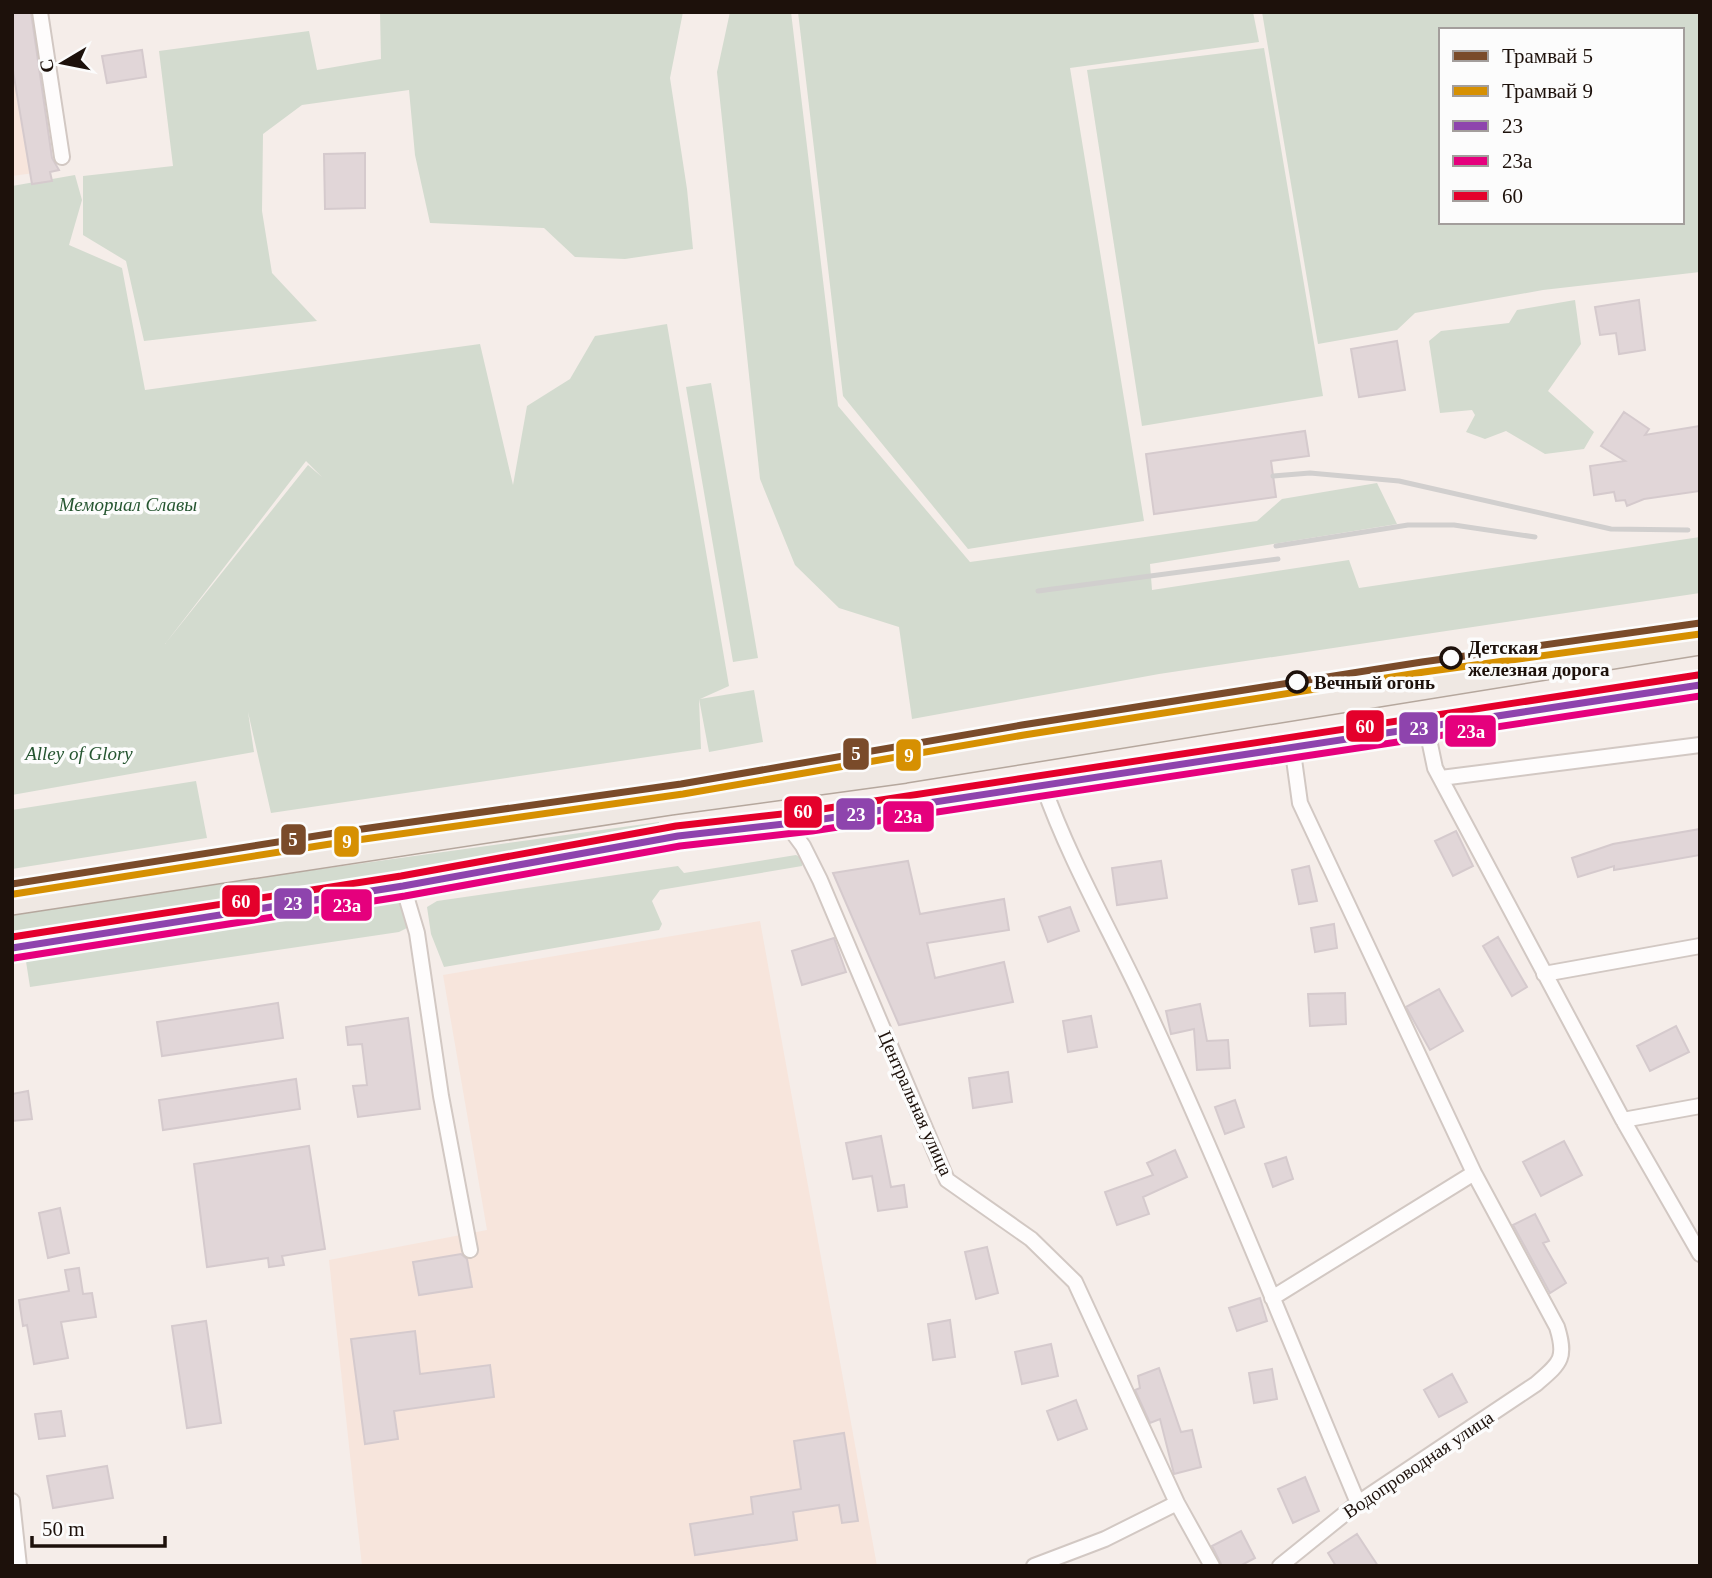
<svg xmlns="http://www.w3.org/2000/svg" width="1712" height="1578" viewBox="0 0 1712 1578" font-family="'Times New Roman',serif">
<rect width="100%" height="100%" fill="#f5ede9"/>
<!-- built -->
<path fill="#f7e5dc" d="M12 12 49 171 12 176Z
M760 921 877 1566H362L329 1260 487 1230 443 975Z"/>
<!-- green -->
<path fill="#d3dbcf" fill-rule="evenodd" d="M380 12H683L670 78 687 189 693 249 625 259 575 257 544 228 430 223 415 155 409 90 302 105 263 134 262 211 272 273 317 321 144 341 126 261 83 235V176L173 166 159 51 309 31 317 70 381 59Z
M730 12H791L838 406 970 562 1257 521 1282 499 1377 483 1397 524 1150 564 1152 590 1349 560 1359 588 1700 537V593L1159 674 912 719 899 627 839 608 795 565 760 479 717 72Z
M798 12H1253L1259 42 1070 68 1144 521 968 549 843 396Z
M1262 12H1700V272L1543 290 1415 313 1397 330 1318 344ZM1441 30H1682V222H1441Z
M1264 48 1323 396 1142 426 1087 70Z
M75 175 82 200 69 245 122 268 145 390 480 344 513 485 527 406 570 379 595 336 667 324 729 686 700 699 754 690 763 742 709 752 699 699 701 749 271 813 248 712 254 752 12 795V186ZM306 461 322 477 308 465 165 644Z
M1575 300 1581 344 1548 391 1594 432 1584 449 1545 454 1506 431 1485 439 1466 432 1475 415 1472 410 1440 413 1429 341 1441 331 1509 323 1517 310Z
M711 383 758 658 733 662 686 387Z
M196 781 207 838 12 869V810Z
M659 822V831L12 932V912Z
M796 855 803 859 802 866 660 890 652 901 662 924 659 930 444 967 431 934 427 907 437 901 678 866 684 873Z
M401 898 409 927 399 932 30 987 25 955Z"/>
<!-- building -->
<path fill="#e1d6d8" stroke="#d5cacd" stroke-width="2" d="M12 12H31L52 158 59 170 50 172 52 181 32 184 12 65Z
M142 50 146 77 107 83 102 56Z
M365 153V208L325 209 324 154Z
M1639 300 1645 350 1619 354 1616 333 1600 335 1595 307Z
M1397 341 1405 390 1359 397 1351 349Z
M1624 412 1649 429 1645 435 1700 426V491L1644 499 1627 506 1625 500 1616 501 1614 492 1594 495 1590 466 1625 461 1601 446Z
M1305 431 1309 456 1271 461 1276 497 1154 514 1146 454Z
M1700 829V855L1614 870V866L1578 877 1572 858 1613 844Z
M1456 831 1473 866 1453 876 1435 841Z
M908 861 920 914 1004 899 1009 930 927 943 935 978 1004 962 1013 1002 899 1025 833 873Z
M1161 861 1167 898 1117 905 1112 868Z
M1309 866 1317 901 1299 904 1292 870Z
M1070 907 1079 931 1048 942 1039 917Z
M1334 924 1337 948 1315 952 1311 928Z
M1498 937 1527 987 1512 996 1483 946Z
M834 938 846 972 802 985 792 951Z
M1439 989 1463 1031 1430 1050 1406 1007Z
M1345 993 1346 1024 1310 1026 1308 994Z
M278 1003 283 1038 162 1056 157 1022Z
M1200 1004 1207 1041 1228 1040 1230 1068 1197 1070 1194 1029 1171 1034 1166 1011Z
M1091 1016 1097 1047 1068 1052 1063 1021Z
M408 1018 420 1109 358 1117 353 1086 367 1085 362 1044 348 1045 346 1027Z
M1676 1026 1689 1052 1650 1071 1637 1046Z
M1008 1072 1012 1102 973 1108 969 1078Z
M296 1079 300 1109 163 1130 159 1100Z
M28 1091 32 1119 12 1121V1094Z
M1235 1100 1244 1127 1225 1134 1215 1107Z
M881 1136 891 1187 904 1185 907 1207 878 1211 872 1176 853 1179 846 1143Z
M1564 1141 1582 1175 1541 1196 1523 1162Z
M309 1146 325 1249 282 1256 284 1265 269 1267 268 1258 207 1267 194 1164Z
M1175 1150 1187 1177 1143 1197 1149 1214 1117 1225 1105 1192 1153 1175 1147 1163Z
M1286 1157 1293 1179 1273 1187 1265 1164Z
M60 1208 69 1253 48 1258 39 1213Z
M1535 1214 1549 1241 1543 1243 1566 1283 1550 1293 1513 1225Z
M987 1247 998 1293 976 1299 965 1252Z
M461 1254 467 1259 472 1287 419 1295 413 1262Z
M79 1268 83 1294 92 1293 96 1317 61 1322 68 1358 34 1364 27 1325 23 1326 19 1300 69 1291 65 1270Z
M1260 1298 1267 1321 1237 1331 1229 1308Z
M950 1320 955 1357 933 1360 928 1324Z
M206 1321 221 1423 187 1428 172 1326Z
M415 1331 420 1374 490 1365 494 1397 394 1411 398 1439 365 1444 351 1339Z
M1051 1344 1058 1376 1022 1384 1015 1352Z
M1159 1368 1181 1432 1192 1430 1201 1467 1174 1474 1160 1419 1150 1423 1135 1390 1140 1388 1138 1376Z
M1272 1369 1277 1399 1254 1403 1249 1373Z
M1452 1374 1467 1402 1439 1417 1424 1390Z
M1076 1400 1087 1429 1058 1440 1047 1411Z
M61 1411 65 1436 39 1439 35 1414Z
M844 1433 858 1521 842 1523 839 1505 793 1512 797 1540 695 1555 690 1524 753 1514 751 1497 801 1489 794 1441Z
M107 1466 113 1498 53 1508 47 1476Z
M1305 1477 1319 1511 1293 1523 1278 1489Z
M1241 1531 1255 1558 1240 1566H1222L1212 1546Z
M1357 1534 1378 1566H1336L1328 1553Z"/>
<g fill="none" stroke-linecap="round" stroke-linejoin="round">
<defs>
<path id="street" d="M40 12 62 157
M1426 725 1435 768 1623 1120 1700 1254
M1441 778 1700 745
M1043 785C1069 859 1108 926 1141 996 1219 1163 1287 1334 1358 1503
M786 823 803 846 820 880 947 1180 1031 1239 1075 1282 1177 1503 1212 1566
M403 886 417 933 441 1096 470 1250
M1544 974 1700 946
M1623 1120 1700 1106
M1272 1298 1474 1173
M12 1501 19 1566
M1034 1566 1105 1539 1177 1503
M1280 1566 1358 1503 1536 1384C1560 1363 1567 1359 1557 1327L1474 1173 1300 803 1292 745"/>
<path id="primary" d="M12 903 671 803 905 771 1700 643
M12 948 403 886 678 836 810 821 1700 685"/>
</defs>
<!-- street casing -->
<use href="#street" stroke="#d2c8c3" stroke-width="18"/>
<!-- primary casing -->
<use href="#primary" stroke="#b5a79d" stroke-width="26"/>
<!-- street -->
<use href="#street" stroke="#fefcfc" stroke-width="14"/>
<!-- primary -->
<use href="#primary" stroke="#efe8e3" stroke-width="23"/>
<!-- rail -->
<path stroke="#d1cfce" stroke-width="5" d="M1273 476 1310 473 1399 481 1611 529 1688 530
M1276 546 1408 525H1454L1535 537
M1038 591 1278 559"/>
<defs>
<path id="bus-1" d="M12 948 403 886 678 836 810 821 1700 685"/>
<path id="bus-2" d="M14 958 405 896 680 846 812 831 1700 696"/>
<path id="bus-3" d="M12 937 401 876 676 826 809 811 1698 675"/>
</defs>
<!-- bus-1 casing -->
<use href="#bus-1" stroke="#fcfcfc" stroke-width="12"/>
<!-- bus-2 casing -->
<use href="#bus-2" stroke="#fcfcfc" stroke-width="12"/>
<!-- bus-3 casing -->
<use href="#bus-3" stroke="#fcfcfc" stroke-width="12"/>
<!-- bus-1 -->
<use href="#bus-1" stroke="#8e44ad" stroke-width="7"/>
<!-- bus-2 -->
<use href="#bus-2" stroke="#e5007d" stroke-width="7"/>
<!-- bus-3 -->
<use href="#bus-3" stroke="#e4002b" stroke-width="7"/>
<defs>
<path id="tram-1" d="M12 884 341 832 681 784 1022 725 1422 662 1700 623"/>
<path id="tram-2" d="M14 894 343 842 683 794 1024 735 1424 672 1700 634"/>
</defs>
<!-- tram-1 casing -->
<use href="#tram-1" stroke="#fcfcfc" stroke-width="12"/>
<!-- tram-2 casing -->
<use href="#tram-2" stroke="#fcfcfc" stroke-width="12"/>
<!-- tram-1 -->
<use href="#tram-1" stroke="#7a4b2a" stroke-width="7"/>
<!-- tram-2 -->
<use href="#tram-2" stroke="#d69002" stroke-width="7"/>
</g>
<!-- markers -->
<g fill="#fcfcfc" stroke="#1d110b" stroke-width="3.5">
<circle cx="1451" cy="658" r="10"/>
<circle cx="1297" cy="682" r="10"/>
</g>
<g text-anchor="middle" stroke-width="7" stroke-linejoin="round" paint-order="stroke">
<!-- park labels -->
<g font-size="19" font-style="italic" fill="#255530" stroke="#fcfcfc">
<text x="128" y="511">Мемориал Славы</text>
<text x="79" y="760">Alley of Glory</text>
</g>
<!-- stop labels -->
<g font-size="19" font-weight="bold" fill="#1d110b" stroke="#fcfcfc" text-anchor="start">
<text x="1468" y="654">Детская<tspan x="1468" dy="22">железная дорога</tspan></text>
<text x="1314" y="689">Вечный огонь</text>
</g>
<!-- street labels -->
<g font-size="19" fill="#1d110b" stroke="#fcfcfc">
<text transform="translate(916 1103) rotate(66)" y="7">Центральная улица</text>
<text transform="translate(1418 1464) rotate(-34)" y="7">Водопроводная улица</text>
</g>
</g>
<g stroke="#fcfcfc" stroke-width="2.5">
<rect x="1345" y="709" width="40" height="34" rx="7" fill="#e4002b"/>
<rect x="1398" y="711" width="41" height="34" rx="7" fill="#8e44ad"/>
<rect x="1444" y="714" width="53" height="34" rx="7" fill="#e5007d"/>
<rect x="842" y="737" width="28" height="34" rx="7" fill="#7a4b2a"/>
<rect x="895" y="738" width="27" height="34" rx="7" fill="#d69002"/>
<rect x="783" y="795" width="40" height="34" rx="7" fill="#e4002b"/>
<rect x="835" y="797" width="41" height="34" rx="7" fill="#8e44ad"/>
<rect x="882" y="800" width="53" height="33" rx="7" fill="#e5007d"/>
<rect x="280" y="823" width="27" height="33" rx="7" fill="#7a4b2a"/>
<rect x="333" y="825" width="27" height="33" rx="7" fill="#d69002"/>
<rect x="221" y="884" width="40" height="34" rx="7" fill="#e4002b"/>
<rect x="273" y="887" width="40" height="33" rx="7" fill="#8e44ad"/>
<rect x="320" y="888" width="53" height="34" rx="7" fill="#e5007d"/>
</g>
<g font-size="19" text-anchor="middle" font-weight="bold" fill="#fff">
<text x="1365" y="733">60</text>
<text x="1419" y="735">23</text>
<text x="1471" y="738">23a</text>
<text x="856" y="760">5</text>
<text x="909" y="762">9</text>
<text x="803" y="818">60</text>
<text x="856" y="821">23</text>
<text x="908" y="823">23a</text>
<text x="293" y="846">5</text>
<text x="347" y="848">9</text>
<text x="241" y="908">60</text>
<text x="293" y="910">23</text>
<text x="347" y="912">23a</text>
</g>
<!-- border -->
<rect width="1712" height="1578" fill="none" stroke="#1d110b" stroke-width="28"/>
<!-- legend -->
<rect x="1439" y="28" width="245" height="196" fill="#fcfcfc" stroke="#a39e9c" stroke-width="2"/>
<rect x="1453" y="51" width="35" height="10" fill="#7a4b2a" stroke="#a39e9c" stroke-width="2"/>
<text x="1502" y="63" font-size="21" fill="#1d110b">Трамвай 5</text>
<rect x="1453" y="86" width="35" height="10" fill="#d69002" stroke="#a39e9c" stroke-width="2"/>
<text x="1502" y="98" font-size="21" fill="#1d110b">Трамвай 9</text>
<rect x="1453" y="121" width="35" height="10" fill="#8e44ad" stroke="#a39e9c" stroke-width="2"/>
<text x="1502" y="133" font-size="21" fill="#1d110b">23</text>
<rect x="1453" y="156" width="35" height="10" fill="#e5007d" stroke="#a39e9c" stroke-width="2"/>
<text x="1502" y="168" font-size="21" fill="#1d110b">23a</text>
<rect x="1453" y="191" width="35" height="10" fill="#e4002b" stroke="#a39e9c" stroke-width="2"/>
<text x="1502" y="203" font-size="21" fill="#1d110b">60</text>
<!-- north arrow -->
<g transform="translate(63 63) rotate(260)" stroke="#fcfcfc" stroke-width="5" paint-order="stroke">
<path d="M0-5L12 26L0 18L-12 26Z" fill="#1d110b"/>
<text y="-10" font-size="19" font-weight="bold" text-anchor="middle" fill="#1d110b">С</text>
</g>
<!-- scale -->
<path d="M32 1536v10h133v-10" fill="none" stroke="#1d110b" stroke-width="3.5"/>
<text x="42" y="1536" font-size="21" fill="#1d110b" stroke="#fcfcfc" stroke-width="5" paint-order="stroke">50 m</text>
</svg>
